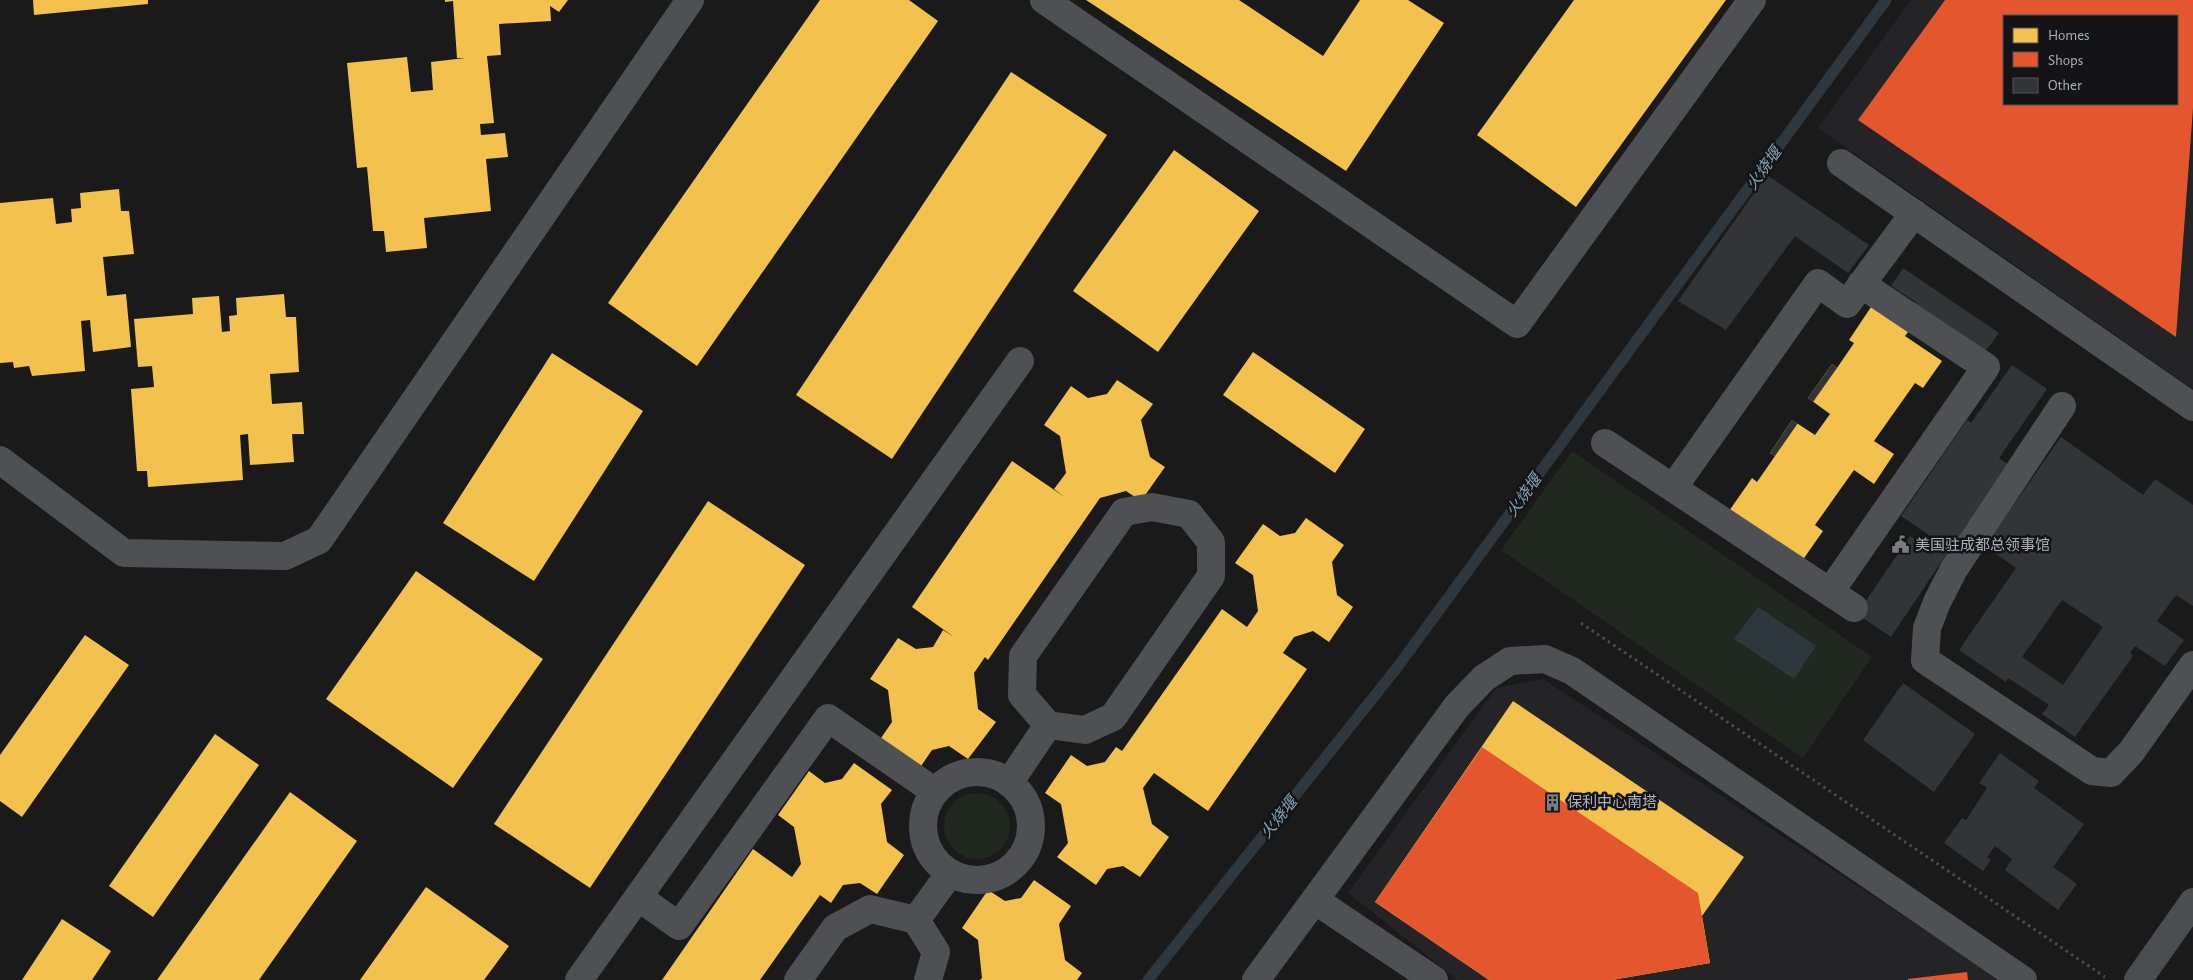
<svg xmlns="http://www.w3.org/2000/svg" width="2193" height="980" viewBox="0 0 2193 980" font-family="'Alegreya Sans','Noto Sans SC',sans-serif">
<rect width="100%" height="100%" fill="#1a1a1b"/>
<!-- built -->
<path fill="#242427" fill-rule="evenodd" d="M1911 0H2193V389L1818 128ZM2004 16H2177V104H2004Z
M1543 679 2001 980H1458L1348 893 1496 688Z"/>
<!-- green -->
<path fill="#202820" d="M1572 451 1872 657 1803 758 1501 550Z
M944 826a33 33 0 1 1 66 0a33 33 0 1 1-66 0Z"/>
<!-- water -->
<path fill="#2d373d" d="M1758 607 1816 646 1794 679 1734 639Z"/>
<!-- homes -->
<path fill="#f2c14e" d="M33 0H148V4L34 15Z
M445 0H568L559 12 550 6 551 21 499 24 501 55 487 56 494 123 480 124 481 135 505 133 508 157 486 159 491 211 424 218 427 248 386 252 384 231H373L367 167 357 168 347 63 407 57 411 92 433 90 431 62 465 58H457L453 1 445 2Z
M820 0H909L938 21 697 366 608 303Z
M1086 0H1239L1323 56 1360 0H1408L1444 23 1346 171Z
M1574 0H1726L1576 207 1477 135Z
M1011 72 1107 135 892 459 796 395Z
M1174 150 1259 211 1158 352 1073 291Z
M119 189 121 211H129L134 254 103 257 107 296 126 294 131 347 93 352 90 320 81 321 85 371 32 376 29 366 14 368 13 362 0 363V203L53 198 56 224 72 222 71 209 81 208 80 193Z
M284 294 286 317H296L299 372 270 374 272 404 302 402 304 434H292L294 462 250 465 248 434 240 435 243 480 148 487 147 471H137L131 389 154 387 152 366 138 367 134 319 193 314 192 298 219 296 222 332 230 331 229 316 237 315 236 298Z
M1871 307 1908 332 1905 336 1942 361 1923 388 1915 383 1874 441 1894 454 1874 484 1854 470 1815 525 1823 531 1802 561 1727 514 1752 478 1757 482 1775 456 1770 453 1792 420 1815 435 1830 414 1808 398 1832 364 1837 368 1854 343 1849 340Z
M1253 352 1365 429 1335 473 1223 395Z
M552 353 643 411 534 581 443 523Z
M1117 380 1153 404 1141 420 1150 457 1165 467 1141 501 1126 491 1100 498 988 660 985 657 974 673 978 709 996 722 968 759 949 746 932 750 919 769 879 741 892 722 888 690 870 679 898 638 916 649 933 647 943 630 954 637 912 607 1012 461 1066 498 1054 489 1066 473 1060 436 1044 425 1071 386 1088 398 1107 394Z
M708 501 805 565 590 888 494 824Z
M1306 518 1344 545 1332 562 1337 595 1353 607 1329 642 1313 631 1294 637 1283 653 1307 669 1208 811 1154 773 1143 788 1152 824 1169 837 1140 877 1123 866 1107 869 1096 885 1057 857 1068 843 1061 804 1045 793 1071 755 1087 766 1105 762 1116 747 1122 751 1222 609 1247 627 1258 611 1253 575 1235 563 1263 524 1280 536 1295 533Z
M416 571 543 659 453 788 326 699Z
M85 635 129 665 22 817 0 801V755Z
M1513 701 1744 857 1702 916 1710 963 1612 980H1489L1375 902Z
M215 734 259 765 153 917 109 886Z
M854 763 892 790 881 804 887 842 904 855 877 894 860 883 843 885 831 903 820 895 760 980H662L753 849 792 877 801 864 794 827 778 815 809 771 825 783 842 779Z
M290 792 357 841 259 980H157Z
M1034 880 1071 906 1059 924 1065 960 1082 973 1077 980H980L982 978 978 940 962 928 988 890 1005 901 1021 898Z
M426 887 509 946 484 980H360Z
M62 919 111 951 92 980H22Z"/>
<!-- shops -->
<path fill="#e4572e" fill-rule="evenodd" d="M1945 0H2193V108L2176 337 1858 120ZM2004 16H2177V104H2004Z
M1482 747 1698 893 1710 963 1612 980H1489L1375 902Z
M1967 972 1968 980H1908V979Z"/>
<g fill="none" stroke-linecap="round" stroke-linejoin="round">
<!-- stream -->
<path stroke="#2d373d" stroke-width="11" d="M1148 980 1396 669 1886 0"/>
</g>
<!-- building -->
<path fill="#333435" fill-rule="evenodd" d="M1767 175 1869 245 1848 273 1795 236 1726 330 1678 301Z
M1903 268 1999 333 1982 356 1911 309 1916 302 1891 286Z
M1832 364 1837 368 1813 402 1808 398Z
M2012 365 2047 389 1999 458 2007 464 1891 637 1857 614 1910 536 1926 546 1932 537 1901 516 1967 420 1971 423Z
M1792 420 1798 423 1775 456 1770 453Z
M2061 437 2143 495 2155 479 2193 505V606L2176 595 2157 621 2184 640 2165 666 2135 646 2130 653 2133 656 2075 737 2042 714 2049 705 2008 678 2006 682 1959 650 2016 568 1985 546ZM2062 600 2103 627 2063 685 2022 657Z
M1903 683 1975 734 1934 792 1863 740Z
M2000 753 2039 781 2034 788 2084 824 2053 867 2077 884 2058 910 2005 870 2012 859 1995 846 1987 857 1991 860 1983 871 1944 843 1962 818 1966 820 1987 788 1979 783Z"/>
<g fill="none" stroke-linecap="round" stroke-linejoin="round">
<!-- path -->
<path stroke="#4a4c4e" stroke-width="3" stroke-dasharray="2.5 4" stroke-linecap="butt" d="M1581 623 2105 977"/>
<!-- minor -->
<path stroke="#4e5054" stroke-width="28" d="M1044 0 1517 324 1752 0
M1841 163 2193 407
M2062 406 1954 569 1937 602 1927 628 1925 660 2092 771 2111 773 2131 752 2193 665
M1605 443 1854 608
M0 460 124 553 285 556 319 540 690 0
M1673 488 1818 283 1847 304 1914 213
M1830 592 1986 367 1861 284
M923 826a54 54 0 1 1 108 0a54 54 0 1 1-108 0Z
M1009 783 1048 725 1085 730 1113 717 1211 576V542L1189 514 1152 507 1124 512 1023 656 1022 695 1048 725
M638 897 679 926 828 718 934 791
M1316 901 1434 980
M916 920 950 873
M579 980 1020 361
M798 980 835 928 870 909 916 920 936 952 928 980
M1256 980 1457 706 1484 678 1510 661 1545 659 1572 671 2023 980"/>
<!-- major -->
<path stroke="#4c4d4f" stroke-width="28" d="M2138 980 2193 902"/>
</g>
<!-- icons -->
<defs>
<symbol id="civic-bare" viewBox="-9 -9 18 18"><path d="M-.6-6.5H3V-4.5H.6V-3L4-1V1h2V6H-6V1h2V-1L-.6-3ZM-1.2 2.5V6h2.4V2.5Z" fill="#797d83" stroke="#141417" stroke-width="2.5" paint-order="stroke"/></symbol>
<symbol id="building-bare" viewBox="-9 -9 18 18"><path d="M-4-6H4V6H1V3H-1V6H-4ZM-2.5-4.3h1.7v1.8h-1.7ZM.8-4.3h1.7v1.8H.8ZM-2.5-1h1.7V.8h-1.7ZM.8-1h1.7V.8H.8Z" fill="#797d83" stroke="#141417" stroke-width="2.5" paint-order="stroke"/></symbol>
</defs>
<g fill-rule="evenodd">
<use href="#civic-bare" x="1888" y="532" width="25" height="25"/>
<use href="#building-bare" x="1540" y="790" width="25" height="25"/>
</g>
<g text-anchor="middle" stroke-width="5" stroke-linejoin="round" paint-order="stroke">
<!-- poi labels -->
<g font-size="15" fill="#acb2bb" stroke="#141417" text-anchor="start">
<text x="1915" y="550">美国驻成都总领事馆</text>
<text x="1567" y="807">保利中心南塔</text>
</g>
<!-- water labels -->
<g font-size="16" font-style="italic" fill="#84a4b5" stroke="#141417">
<text transform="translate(1763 168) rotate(-54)" y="6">火烧堰</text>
<text transform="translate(1523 495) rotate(-54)" y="6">火烧堰</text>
<text transform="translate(1278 817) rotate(-51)" y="6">火烧堰</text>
</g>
</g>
<!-- legend -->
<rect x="2003" y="15" width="175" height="90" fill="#141417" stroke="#515359"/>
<rect x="2013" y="28" width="25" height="15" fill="#f2c14e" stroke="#515359"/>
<text x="2048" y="40" font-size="15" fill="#acb2bb">Homes</text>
<rect x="2013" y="52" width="25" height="15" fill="#e4572e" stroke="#515359"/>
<text x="2048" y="65" font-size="15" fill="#acb2bb">Shops</text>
<rect x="2013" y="78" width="25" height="15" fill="#333435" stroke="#515359"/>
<text x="2048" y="90" font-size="15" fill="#acb2bb">Other</text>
</svg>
